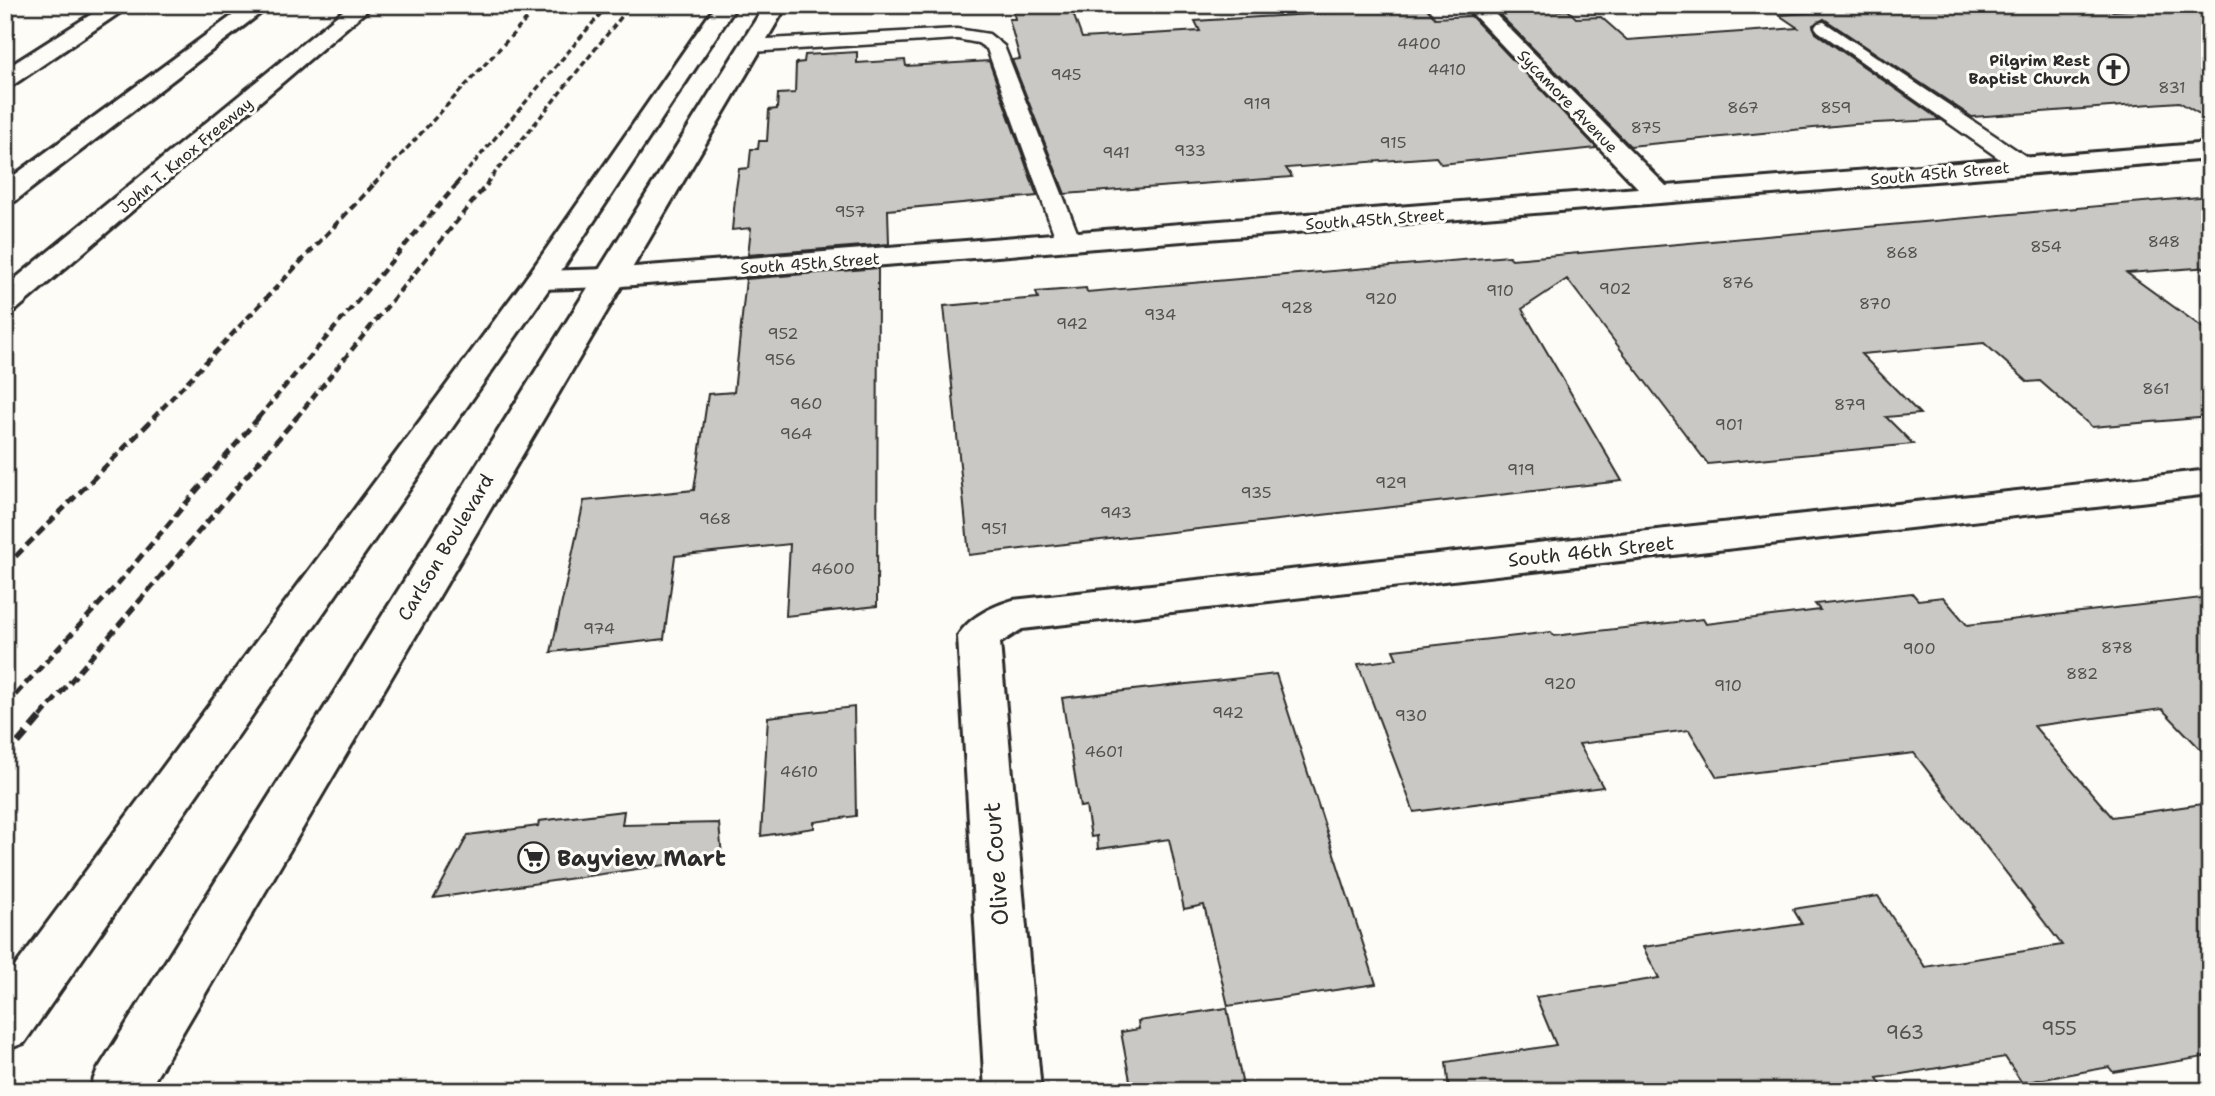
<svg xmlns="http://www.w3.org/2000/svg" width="2215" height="1096" viewBox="0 0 2215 1096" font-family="'Shantell Sans',sans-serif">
<rect width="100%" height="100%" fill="#fdfcf7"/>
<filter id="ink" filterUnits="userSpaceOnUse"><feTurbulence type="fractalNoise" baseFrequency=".0143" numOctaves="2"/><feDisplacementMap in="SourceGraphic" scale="14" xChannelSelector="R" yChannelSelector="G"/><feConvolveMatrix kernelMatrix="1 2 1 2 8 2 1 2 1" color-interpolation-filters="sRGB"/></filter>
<g filter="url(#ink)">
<!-- building -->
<path fill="#c9c8c4" stroke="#2b2b2b" stroke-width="2" d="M1012 5H1070L1082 38 1200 31 1195 21 1358 11 1353 5H1424L1435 18 1471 16 1597 148 1441 164 1436 157 1286 168 1292 177 1065 194 1012 60 1020 59 1009 19H1015Z
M1825 5H2102L2113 11 2210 5V120L2179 102 1972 117 1824 19 1813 25 1816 33 1940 120 1855 124 1630 146 1499 14 1568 10 1576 18 1601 17 1627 40 1798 28 1779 15 1833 11Z
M857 52V63L905 60 906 66 989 61 1037 196 888 210 889 244 748 255 751 228 732 230 736 189 739 169 749 168 751 149H758L759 141H767L769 110 777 109 778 94 795 93 796 63 804 62 805 55Z
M2210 196V267L2127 273 2210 333V417L2092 427 2040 381 2028 382 1984 343 1861 354 1920 414 1886 417 1913 444 1708 464 1567 279 1522 309 1622 481 969 555 944 306 1038 298 1036 292 1086 288 1087 292 1509 256 1512 259Z
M878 268 877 606 786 616 790 544 675 556 664 639 551 652 584 501 694 490 708 394 734 392 746 279Z
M1912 593 1918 600 1943 597 1967 625 2210 597V759L2162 709 2034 726 2112 817 2210 803V1056L2113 1072 2109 1067 2022 1083 2005 1057 1877 1078 1885 1091H1449L1446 1062 1556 1045 1536 997 1659 978 1643 947 1802 924 1793 909 1878 896 1925 967 2062 945 1914 753 1717 777 1689 730 1579 744 1603 787 1414 812 1358 664 1397 659 1393 650 1551 632 1554 636 1703 619 1706 624 1820 610 1815 604Z
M1276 674 1376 984 1228 1006 1204 905 1184 909 1169 839 1098 849 1097 836 1091 837 1086 806 1080 807 1062 698Z
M854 707 856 816 814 822V828L761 836 768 717Z
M624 811 622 825 719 823 722 857 434 898 468 835 538 826 539 821Z
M1227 1008 1244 1091H1132L1121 1032 1139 1029 1138 1021Z"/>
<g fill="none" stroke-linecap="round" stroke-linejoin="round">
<defs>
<path id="service" d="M1824 22 2033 161 2036 166 2033 171H2017L1818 31 1815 27 1818 23Z
M957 29 989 34 1004 46 1081 242 1077 247H1061L1057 242 987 49 978 43 957 39 751 52 742 46 751 40Z"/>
<path id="minor" d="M1464 5H1486L1666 186 2210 143V159L609 287 540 289 529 286 525 280 529 274 540 271 609 269 1638 188Z
M2210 470V494L1022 629 1000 643 1041 1091H985L958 636C969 617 993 606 1013 600Z"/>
<path id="tertiary" d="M106 5H131L13 85 5 87V69Z"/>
<path id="secondary" d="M716 5H737L555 280 24 1043 5 1050V980L529 274Z
M765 5H787L148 1091H89L97 1071Z"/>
<path id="motorway" d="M247 5H271L15 201 5 203V182Z
M350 5H373L16 310 5 312V287Z"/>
</defs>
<!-- service casing -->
<use href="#service" stroke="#2b2b2b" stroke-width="5"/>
<!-- minor casing -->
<use href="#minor" stroke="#2b2b2b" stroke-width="6"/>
<!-- tertiary casing -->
<use href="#tertiary" stroke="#2b2b2b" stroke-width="6"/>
<!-- secondary casing -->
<use href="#secondary" stroke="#2b2b2b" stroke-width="6"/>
<!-- motorway casing -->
<use href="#motorway" stroke="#2b2b2b" stroke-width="6"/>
<!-- service -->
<use href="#service" fill="#fdfcf7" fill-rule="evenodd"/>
<!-- minor -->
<use href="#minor" fill="#fdfcf7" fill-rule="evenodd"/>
<!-- tertiary -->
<use href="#tertiary" fill="#fdfcf7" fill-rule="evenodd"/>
<!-- secondary -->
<use href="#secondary" fill="#fdfcf7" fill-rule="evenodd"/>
<!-- motorway -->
<use href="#motorway" fill="#fdfcf7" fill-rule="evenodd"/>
<!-- rail-far3 -->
<path stroke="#2b2b2b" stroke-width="3.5" stroke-dasharray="6 3.5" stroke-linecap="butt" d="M374 184 540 5
M456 184 608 5
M486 184 631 5"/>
<!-- rail-far2 -->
<path stroke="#2b2b2b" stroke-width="4.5" stroke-dasharray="8 4.5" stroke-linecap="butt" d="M153 418 375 183
M258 418 458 183
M296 418 488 183"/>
<!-- rail-far1 -->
<path stroke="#2b2b2b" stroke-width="5" stroke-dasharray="10 5" stroke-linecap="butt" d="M5 567 155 417
M5 706 115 587 259 417
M40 717 297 417"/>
<!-- rail -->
<path stroke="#2b2b2b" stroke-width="7" stroke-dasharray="13 7" stroke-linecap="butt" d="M5 758 42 715"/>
</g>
</g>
<!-- icons -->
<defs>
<symbol id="church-ring" viewBox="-11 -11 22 22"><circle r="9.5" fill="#fdfcf7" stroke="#2b2b2b" stroke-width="1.5"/><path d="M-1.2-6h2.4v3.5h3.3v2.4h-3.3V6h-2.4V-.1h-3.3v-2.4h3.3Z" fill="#2b2b2b"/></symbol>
<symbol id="supermarket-ring" viewBox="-11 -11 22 22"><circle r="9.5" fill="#fdfcf7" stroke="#2b2b2b" stroke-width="1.5"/><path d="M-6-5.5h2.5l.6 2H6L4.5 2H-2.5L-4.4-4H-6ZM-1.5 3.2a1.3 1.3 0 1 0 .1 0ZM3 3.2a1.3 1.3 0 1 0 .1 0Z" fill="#2b2b2b"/></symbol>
</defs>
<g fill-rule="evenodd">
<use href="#church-ring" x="2096" y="52" width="35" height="35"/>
<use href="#supermarket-ring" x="516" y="840" width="35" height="35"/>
</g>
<g text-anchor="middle" stroke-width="6" stroke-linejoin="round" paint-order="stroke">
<!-- number labels -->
<g font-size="16" fill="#525251">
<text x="1419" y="49">4400</text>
<text x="1447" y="75">4410</text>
<text x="1066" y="80">945</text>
<text x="2172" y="93">831</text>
<text x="1257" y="109">919</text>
<text x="1743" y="113">867</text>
<text x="1836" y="113">859</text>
<text x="1646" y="133">875</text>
<text x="1393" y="148">915</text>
<text x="1190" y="156">933</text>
<text x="1116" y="158">941</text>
<text x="850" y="217">957</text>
<text x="2164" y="247">848</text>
<text x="2046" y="252">854</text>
<text x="1902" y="258">868</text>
<text x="1738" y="288">876</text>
<text x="1615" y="294">902</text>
<text x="1500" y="296">910</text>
<text x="1381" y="304">920</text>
<text x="1875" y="309">870</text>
<text x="1297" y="313">928</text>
<text x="1160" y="320">934</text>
<text x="1072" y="329">942</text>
<text x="783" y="339">952</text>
<text x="780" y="365">956</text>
<text x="2156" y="394">861</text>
<text x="806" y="409">960</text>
<text x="1850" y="410">879</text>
<text x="1729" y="430">901</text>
<text x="796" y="439">964</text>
<text x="1521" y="475">919</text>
<text x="1391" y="488">929</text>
<text x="1256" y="498">935</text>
<text x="1116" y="518">943</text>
<text x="715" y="524">968</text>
<text x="994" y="534">951</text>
<text x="833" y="574">4600</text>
<text x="599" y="634">974</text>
<text x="2117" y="653">878</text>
<text x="1919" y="654">900</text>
<text x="2082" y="679">882</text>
<text x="1560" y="689">920</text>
<text x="1728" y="691">910</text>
<text x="1228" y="718">942</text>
<text x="1411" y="721">930</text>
<text x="1104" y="757">4601</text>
<text x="799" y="777">4610</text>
</g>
<!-- far-poi labels -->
<g font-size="16" font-weight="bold" fill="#2b2b2b" stroke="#fdfcf7" text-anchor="end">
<text x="2090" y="66">Pilgrim Rest<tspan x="2090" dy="18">Baptist Church</tspan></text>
</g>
<!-- far-street labels -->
<g font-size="16" fill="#2b2b2b" stroke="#fdfcf7">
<text transform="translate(1568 101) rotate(46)" y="6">Sycamore Avenue</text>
<text transform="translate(185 155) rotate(-40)" y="6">John T. Knox Freeway</text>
<text transform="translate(1940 173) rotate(-5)" y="6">South 45th Street</text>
<text transform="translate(1375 219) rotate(-4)" y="6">South 45th Street</text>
<text transform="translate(810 263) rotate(-4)" y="6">South 45th Street</text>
</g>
<!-- street labels -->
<g font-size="19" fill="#2b2b2b" stroke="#fdfcf7">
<text transform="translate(445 547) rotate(-59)" y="7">Carlson Boulevard</text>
<text transform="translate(1591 551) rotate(-6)" y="7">South 46th Street</text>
</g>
<!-- near-number labels -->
<g font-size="19" fill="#525251">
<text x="2059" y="1035">955</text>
<text x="1905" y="1039">963</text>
</g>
<!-- near-poi labels -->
<g font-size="23" font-weight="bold" fill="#2b2b2b" stroke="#fdfcf7" text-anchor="start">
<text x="557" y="866">Bayview Mart</text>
</g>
<!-- near-street labels -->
<g font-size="23" fill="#2b2b2b" stroke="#fdfcf7">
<text transform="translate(996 864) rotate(-94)" y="8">Olive Court</text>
</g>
</g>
<!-- margin -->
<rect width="2215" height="1096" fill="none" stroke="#fdfcf7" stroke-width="28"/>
<rect x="14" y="14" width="2187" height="1068" fill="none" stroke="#2b2b2b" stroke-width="2.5" filter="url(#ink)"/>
</svg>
